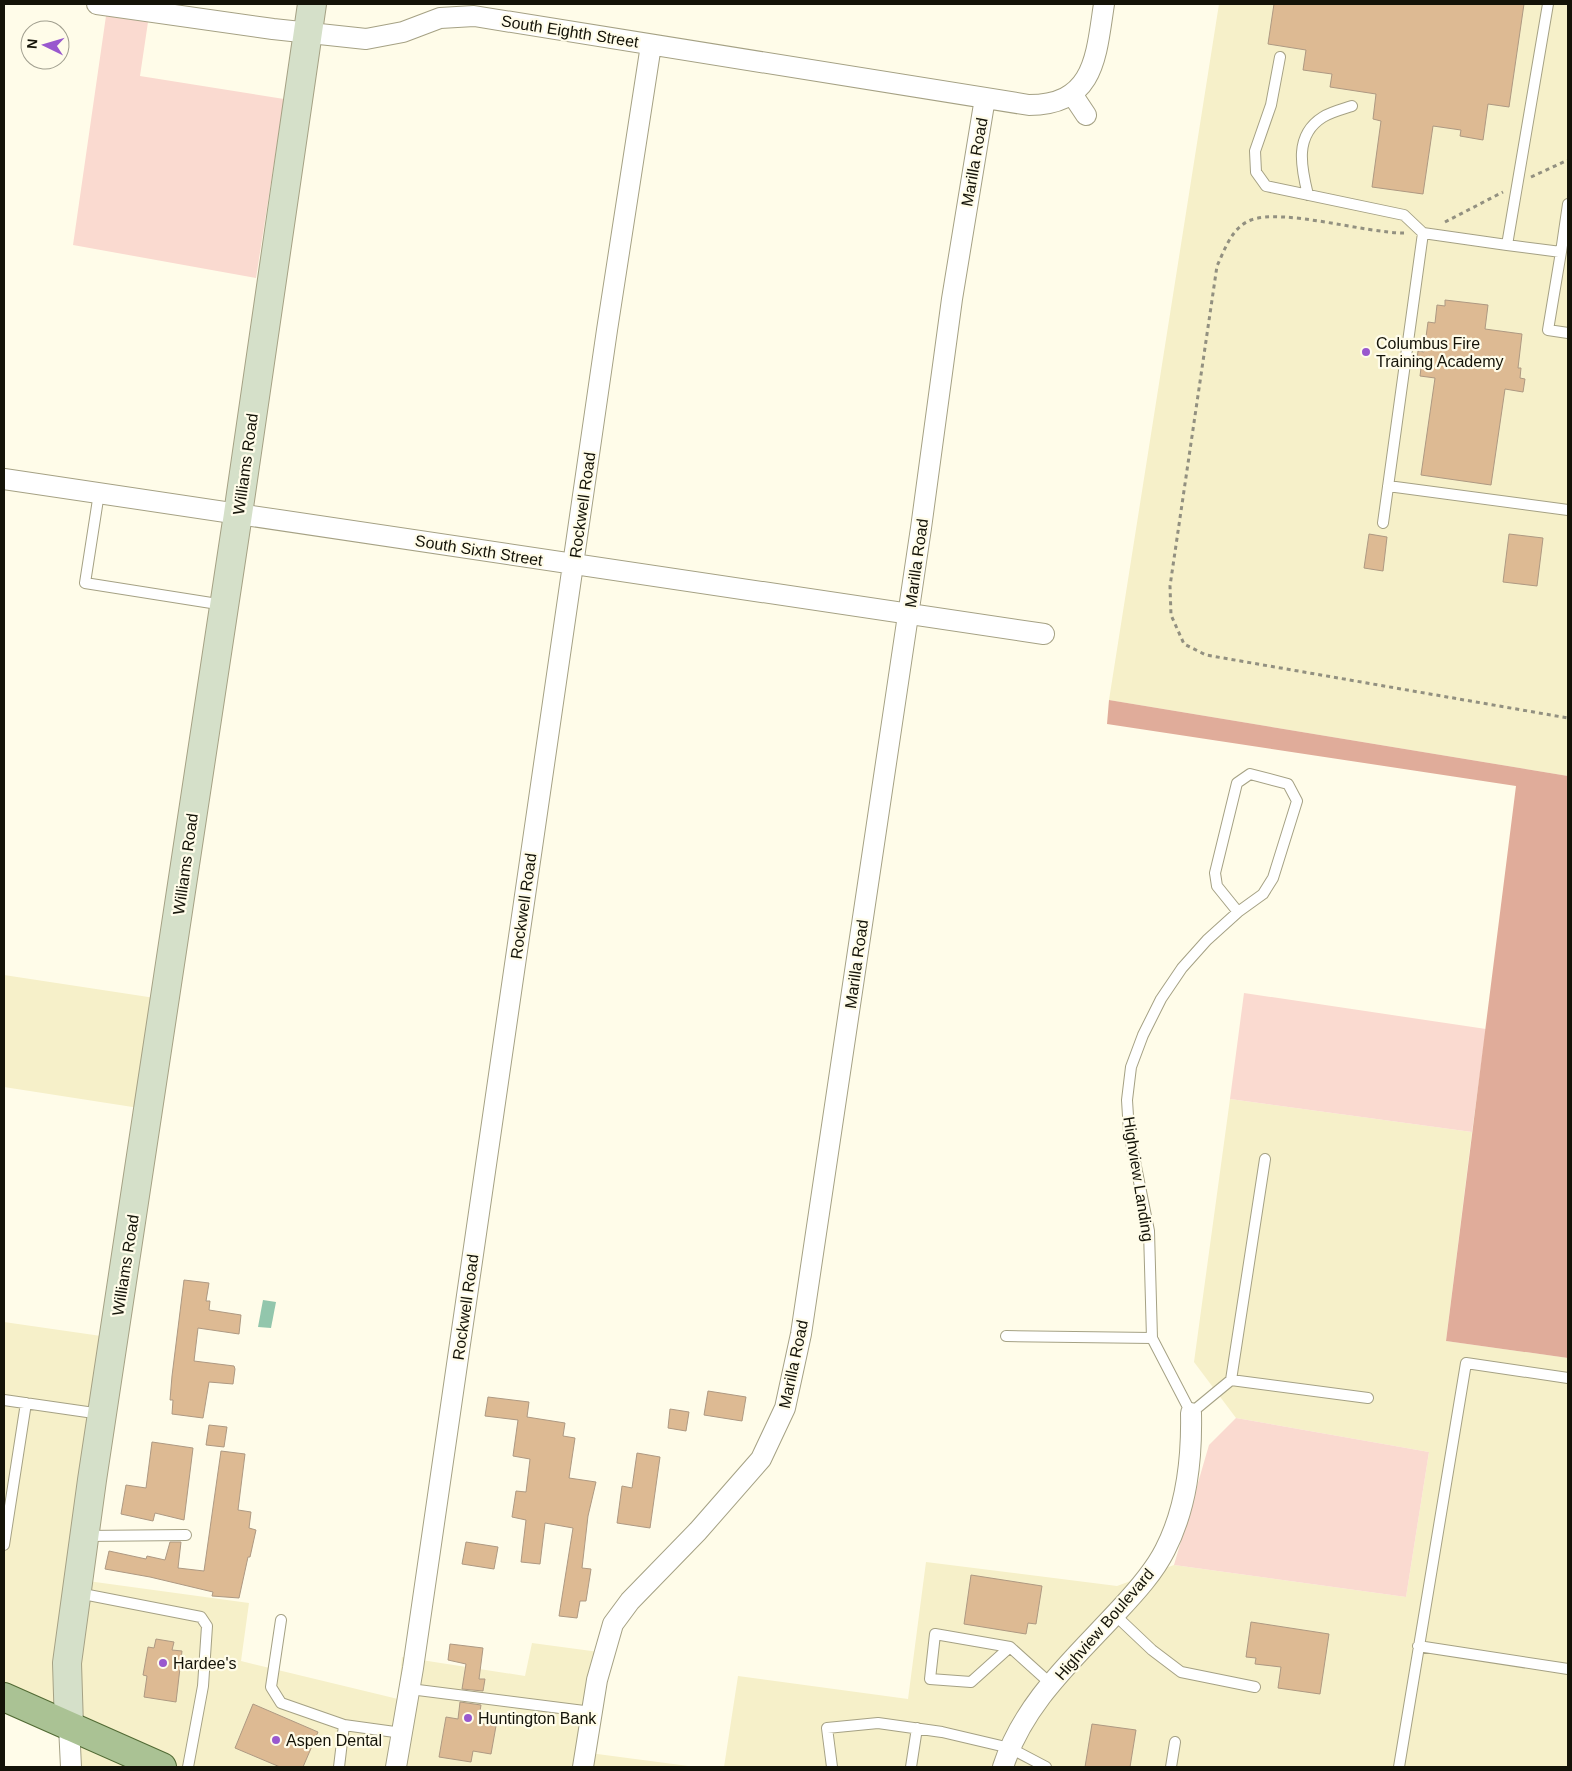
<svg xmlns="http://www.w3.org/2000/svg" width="1572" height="1771" viewBox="0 0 1572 1771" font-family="Arial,sans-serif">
<rect width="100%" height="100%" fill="#fffce9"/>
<!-- built -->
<path fill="#f6f0c9" d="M1219 4H1568V776L1109 700Z
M4 975 155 998 139 1108 4 1087Z
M1230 1099 1472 1132 1446 1341 1568 1358V1767H724L738 1676 908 1699 926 1562 1117 1586 1174 1565 1406 1597 1429 1452 1236 1418 1194 1362Z
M4 1322 108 1337 73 1579 249 1603 241 1661 398 1699 402 1657 525 1676 532 1643 599 1652 582 1752 696 1767H64L71 1722 4 1696Z"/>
<!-- green -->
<path fill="#fadad0" d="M106 16 148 22 140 76 284 99 256 278 73 245Z
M1244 993 1486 1029 1472 1132 1230 1099Z
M1236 1418 1429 1452 1406 1597 1174 1565 1209 1445Z"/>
<!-- forest -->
<path fill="#e0ac9a" d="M1109 700 1568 776V1358L1446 1341 1516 786 1107 724Z"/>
<!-- water -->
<path fill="#92c6ac" d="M263 1300 276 1302 271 1328 258 1327Z"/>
<!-- building -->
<path fill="#ddba93" stroke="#ae9982" d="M1274 4H1524L1509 107 1488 104 1483 140 1460 136 1461 130 1433 126 1423 194 1372 187 1381 121 1373 119 1376 94 1330 87 1332 74 1303 70 1306 50 1268 44Z
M1445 300 1488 305 1485 329 1522 334 1518 368H1521L1520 378 1525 379 1523 392 1505 389 1491 485 1421 475 1435 378 1420 376 1421 368 1416 367 1418 351 1424 352 1428 322 1435 323 1437 305 1445 306Z
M1369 534 1387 537 1383 571 1364 568Z
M1509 534 1543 538 1537 586 1503 582Z
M184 1280 209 1283 206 1301H210L209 1310 241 1315 239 1334 198 1328 194 1361 234 1366 235 1369 233 1384 209 1382 203 1418 172 1414 173 1400H170L172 1376Z
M708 1391 746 1397 742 1421 704 1415Z
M488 1397 529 1402 527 1417 565 1423 563 1436 575 1438 569 1478 596 1482 588 1516 582 1568 591 1569 586 1601H580L577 1618 559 1616 573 1528 545 1523 540 1564 521 1562 526 1520 512 1517 516 1491 526 1492 530 1459 513 1456 518 1420 485 1416Z
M670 1409 689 1412 686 1431 668 1428Z
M209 1425 227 1427 224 1447 206 1445Z
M152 1442 193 1448 184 1520 155 1513 153 1521 121 1514 126 1485 146 1488Z
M221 1451 245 1454 238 1510 251 1512 249 1528 256 1530 250 1557H248L239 1598 212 1596 213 1592 150 1577 105 1569 109 1551 146 1559 147 1556 165 1560 170 1542H181L178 1568 204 1571Z
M637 1453 660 1457 650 1528 617 1523 622 1486 632 1488Z
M466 1542 498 1547 494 1569 462 1564Z
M971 1575 1042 1586 1036 1624 1028 1623 1026 1634 964 1624Z
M1251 1622 1329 1634 1320 1694 1278 1688 1281 1667 1255 1664 1256 1658 1246 1657Z
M156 1639 174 1642 172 1650 182 1651 176 1702 144 1697 147 1676 143 1675 148 1647 154 1648Z
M450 1644 483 1648 479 1679H485L483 1691 462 1689 466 1664 448 1660Z
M460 1702 481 1705 478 1723 496 1726 491 1754 473 1751 471 1762 439 1757 446 1717 458 1719Z
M253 1704 318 1732 303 1767H280L235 1748Z
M1092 1724 1136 1730 1130 1767H1085Z"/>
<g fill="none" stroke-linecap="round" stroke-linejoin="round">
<defs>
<path id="lane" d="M1280 57 1271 105 1255 151 1256 172 1266 186 1404 215 1423 233
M1308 195C1301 167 1294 135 1323 117 1331 112 1343 109 1352 106
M1507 245 1561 252 1568 204
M1561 252 1548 330 1568 333
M1388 486 1568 510
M99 493 85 583 224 605
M1383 523 1423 233 1507 245 1548 4
M1265 1159 1231 1380 1368 1398
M1006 1336 1152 1338
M1231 1380 1191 1413 1152 1338 1149 1231 1129 1132 1127 1100 1131 1067 1143 1035 1161 999 1182 968 1207 940 1238 912 1263 894 1273 878 1297 801 1288 784 1250 774 1237 783 1215 873 1217 886 1238 912
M4 1400 101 1414
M85 1536 186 1535
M4 1545 26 1403
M78 1593 201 1617 207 1626 203 1686 188 1767
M1115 1615 1152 1650 1181 1672 1255 1687
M281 1620 271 1687 281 1703 344 1725
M1418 1646 1568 1669
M1010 1647 971 1682 930 1679 935 1634 1010 1647 1051 1684
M410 1689 592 1712
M339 1767 344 1725 402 1733
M832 1767 827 1728 878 1723 942 1732 1010 1748 1046 1767
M911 1767 917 1728
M1171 1767 1175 1742
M1399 1767 1466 1363 1568 1378"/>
<path id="street" d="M97 4 273 29 366 39 403 32 440 18 474 16 1029 105C1095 105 1096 56 1104 4
M1072 94 1086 115
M4 479 1044 634
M69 1726 71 1767
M396 1767 413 1668 607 330 651 45
M583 1767 597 1680 613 1624 630 1601 698 1531 761 1459 785 1408 801 1334 921 528 952 299 985 98
M1003 1767C1024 1702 1074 1659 1119 1610 1136 1592 1154 1572 1165 1550 1187 1507 1192 1460 1191 1413"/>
<path id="secondary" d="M69 1726 67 1663 92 1480 238 514 312 4"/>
<path id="primary" d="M4 1697 162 1767"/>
</defs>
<!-- lane casing -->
<use href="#lane" stroke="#a5a184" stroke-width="12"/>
<!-- street casing -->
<use href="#street" stroke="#a5a184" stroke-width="22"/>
<!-- secondary casing -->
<use href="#secondary" stroke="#a5a184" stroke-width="30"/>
<!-- primary casing -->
<use href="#primary" stroke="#516a34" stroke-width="30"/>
<!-- path -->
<path stroke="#929080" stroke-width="3" stroke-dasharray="4 4" stroke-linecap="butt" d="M1531 177 1568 160
M1445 222 1503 192
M1404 233C1365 233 1283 208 1251 220 1232 227 1225 249 1217 266L1170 586 1171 615 1184 644 1206 655 1568 718"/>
<!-- lane -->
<use href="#lane" stroke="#fff" stroke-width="10"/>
<!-- street -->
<use href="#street" stroke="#fff" stroke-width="20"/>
<!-- secondary -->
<use href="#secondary" stroke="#d5e0c9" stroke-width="28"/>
<!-- primary -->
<use href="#primary" stroke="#aac294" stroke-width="28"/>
</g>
<!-- markers -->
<g fill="#9958ce" stroke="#fffce9" stroke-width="2">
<circle cx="1366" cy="352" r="5"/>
<circle cx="163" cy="1663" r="5"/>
<circle cx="468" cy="1718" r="5"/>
<circle cx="276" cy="1740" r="5"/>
</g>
<g text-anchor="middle" stroke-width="4.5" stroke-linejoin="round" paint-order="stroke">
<!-- street labels -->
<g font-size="16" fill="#141308" stroke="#fffce9">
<text transform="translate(570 31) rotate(9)" y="6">South Eighth Street</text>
<text transform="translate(974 162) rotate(-80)" y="6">Marilla Road</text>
<text transform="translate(245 464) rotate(-82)" y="6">Williams Road</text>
<text transform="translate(582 505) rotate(-82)" y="6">Rockwell Road</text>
<text transform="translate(479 550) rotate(9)" y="6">South Sixth Street</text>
<text transform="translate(916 563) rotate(-82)" y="6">Marilla Road</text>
<text transform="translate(185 864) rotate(-82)" y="6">Williams Road</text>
<text transform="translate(523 906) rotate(-82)" y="6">Rockwell Road</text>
<text transform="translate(856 964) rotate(-82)" y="6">Marilla Road</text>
<text transform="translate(1139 1179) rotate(81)" y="6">Highview Landing</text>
<text transform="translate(125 1265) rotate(-81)" y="6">Williams Road</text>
<text transform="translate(465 1307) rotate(-82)" y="6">Rockwell Road</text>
<text transform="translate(793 1364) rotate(-78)" y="6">Marilla Road</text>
<text transform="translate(1104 1624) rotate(-49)" y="6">Highview Boulevard</text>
</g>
<!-- poi labels -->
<g font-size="16" fill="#141308" stroke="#fffce9" text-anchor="start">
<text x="1376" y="349">Columbus Fire<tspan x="1376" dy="18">Training Academy</tspan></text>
<text x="173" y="1669">Hardee's</text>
<text x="478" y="1724">Huntington Bank</text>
<text x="286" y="1746">Aspen Dental</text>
</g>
</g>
<!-- border -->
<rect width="1572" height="1771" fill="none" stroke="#141308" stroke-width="10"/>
<!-- north arrow -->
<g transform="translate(45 45) rotate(275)"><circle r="24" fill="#fffce9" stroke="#a19f8f"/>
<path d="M0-4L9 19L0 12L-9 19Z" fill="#9958ce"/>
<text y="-8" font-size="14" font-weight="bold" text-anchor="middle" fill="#141308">N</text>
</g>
</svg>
